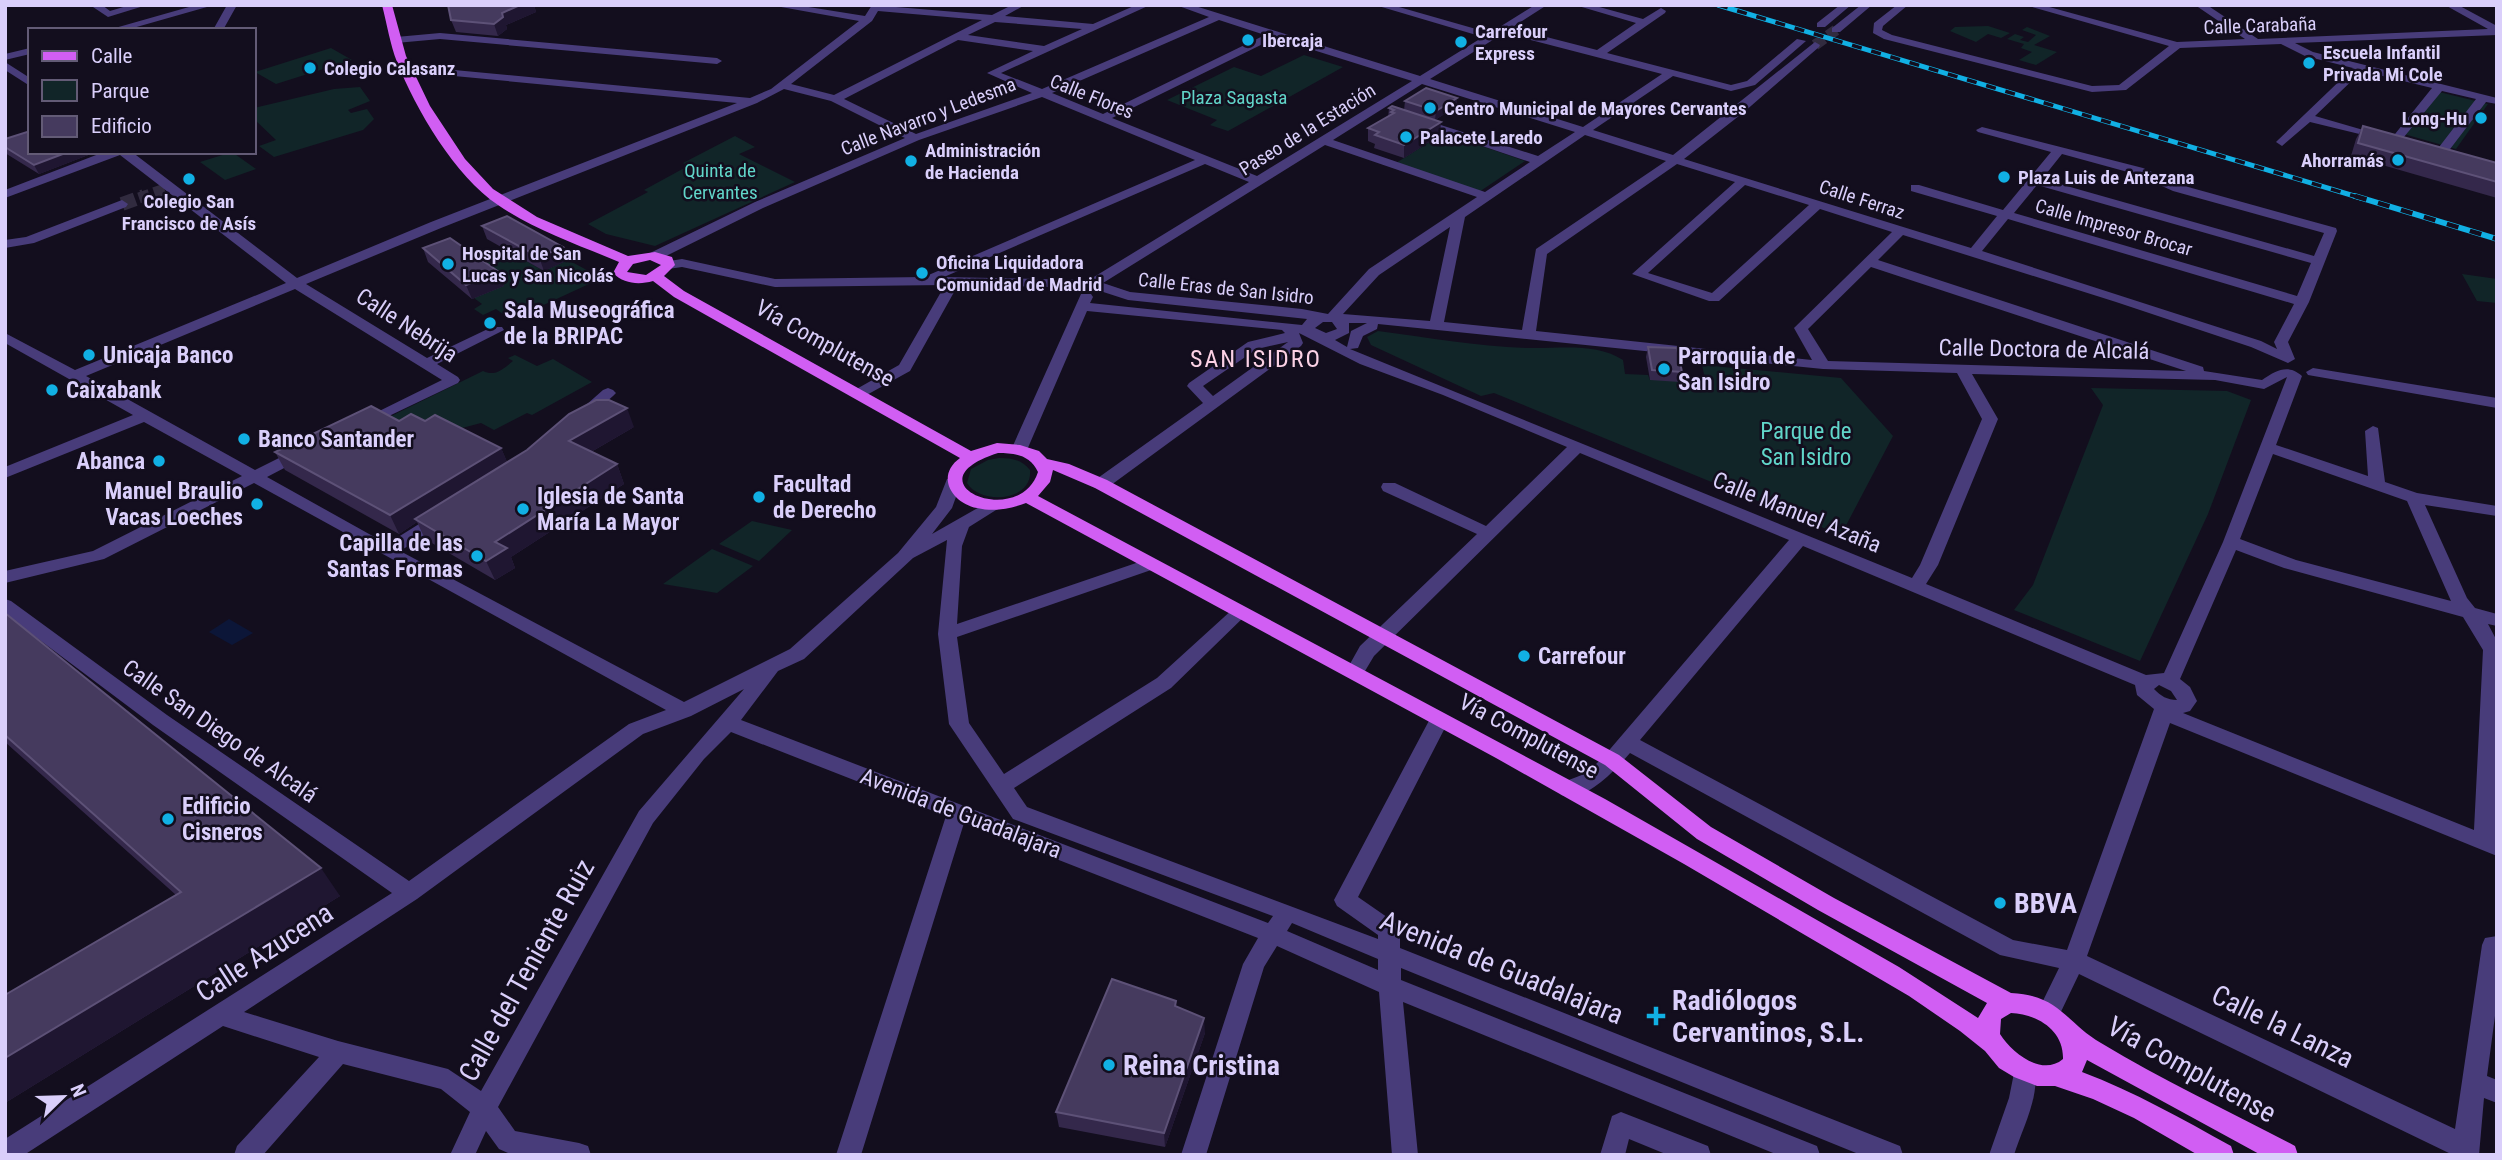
<svg xmlns="http://www.w3.org/2000/svg" width="2502" height="1160" viewBox="0 0 2502 1160" font-family="'Roboto Condensed',sans-serif">
<rect width="100%" height="100%" fill="#130e1e"/>
<!-- green -->
<path fill="#112528" d="M1988 26 2010 33 2001 38 1988 34 1976 42 1950 31 1955 27Z
M2027 27 2050 36 2034 45 2057 52 2036 65 2019 60 2032 52 2021 48 2024 44 2007 39 2015 34 2024 37 2020 40 2028 42 2036 35 2022 30Z
M331 48 352 60 276 84 255 72Z
M1304 55 1343 67 1228 131 1210 125 1217 120 1167 100 1234 67 1261 76Z
M360 87 370 101 348 110 351 113 367 109 374 119 363 130 274 157 259 146 276 140 254 119V108L334 89Z
M2431 90 2488 104 2456 149 2397 132Z
M1444 133 1525 161 1479 192 1396 163Z
M735 136 755 147 739 154 795 182 655 246 606 234 588 224 648 192 644 190 688 166 683 163Z
M232 152 256 169 225 180 200 162Z
M506 250 544 271 568 260 602 278 511 320 496 309 483 315 474 309 482 304 474 298 472 263Z
M2462 274 2497 279V303L2477 301Z
M1378 331C1427 337 1478 347 1528 348 1559 349 1595 342 1623 360L1625 374 1648 375 1650 380 1705 379 1702 365 1841 378 1893 436 1841 535 1494 393 1481 396 1371 345 1367 337Z
M515 355 537 366 553 359 592 382 532 415 527 413 494 430 481 423 443 433 377 423 483 371C495 377 503 369 513 361L508 358Z
M2091 388 2227 391 2251 400 2208 514 2140 661 2014 610 2033 585 2103 405Z
M999 458C1012 458 1022 460 1030 470 1033 502 980 505 967 483L971 469 988 460Z
M752 521 792 530 759 561 719 544Z
M712 549 753 566 717 593 663 584Z"/>
<!-- water -->
<path fill="#0c1638" d="M229 619 253 633 232 645 209 632Z"/>
<g fill="none" stroke-linecap="round" stroke-linejoin="round">
<!-- minor-tunnel-far1 -->
<path stroke="#312b3f" stroke-width="11" stroke-dasharray="11 5" stroke-linecap="butt" d="M1815 45 1836 30
M139 198 168 188"/>
<!-- minor-tunnel -->
<path stroke="#312b3f" stroke-width="14" stroke-dasharray="14 7" stroke-linecap="butt" d="M122 204 144 196"/>
<!-- minor -->
<path fill="#483c7a" fill-rule="evenodd" d="M90 5H102L110 11 130 5H147L108 17Z
M196 5H214L126 30H108Z
M227 5H237L223 30H213Z
M770 5H796L865 16 872 5 992 15 1012 5H1025L1005 16 1093 24 1136 5H1150L1001 73 1042 89 1209 17 1176 5H1192L1420 76 1483 37 1375 5H1392L1490 33 1535 5H1547L1511 28 1597 50 1636 23 1575 5H1592L1643 19 1661 8 1666 11 1665 13 1607 53 1731 85 1747 81 1797 39 1806 41 1755 85 1731 91 1673 76 1593 130 1673 155 1815 42 1820 45 1819 47 1744 112 1684 159 1971 248 1997 216 1911 191V185H1919L2003 210 2051 152 1978 132 1976 130 1982 127 2143 168 2181 185 2336 228 2337 231 2309 302 2288 342 2295 359 2288 363 2251 347 2116 302 1903 235 1878 260 2203 367 2204 371 2262 380C2277 370 2288 364 2302 376L2276 445 2368 476 2365 431 2373 426 2378 428 2385 482 2417 493 2497 506V516L2425 505 2467 598 2475 608 2497 614V626L2488 624 2497 641V856L2170 723 2087 956 2455 1129 2482 945 2485 938 2497 936V1001L2487 1076 2497 1080V1103L2484 1098 2479 1155H2453L2079 974 2057 1020 2049 1023 2041 1020 2037 1013 2059 968 2000 955 1630 753C1615 770 1586 803 1561 795L1558 789 1561 783 1587 773 1605 755 1789 540 1580 453 1374 656 1362 676H1348L1346 671 1360 646 1477 534 1383 491 1381 487 1383 483H1395L1486 526 1567 447 1443 395 1360 364 1299 333 1303 343 1301 346 1107 488H1095L1093 484 1095 480 1203 403 1187 386 1189 383 1248 342 1285 333 1282 330 1087 311 1027 450 1019 455 1013 453 1011 450 1081 294H1091L1093 297 1090 303 1302 325 1307 319 1128 300 1091 288 958 285 910 371 863 397H853L850 394 853 391 899 365 945 285 775 287 682 267 668 269 661 265 663 262 682 259 775 279 924 277 1195 160 1042 97 919 140 763 208 660 259H650V253L755 202 905 138 831 101 784 89 757 103 441 228 306 284 427 358 492 327H502L504 330 437 364 458 377 460 380 458 383 368 426H358L355 423 442 380 295 289 86 376 255 470 297 449H309L311 452 309 455 267 477 387 544 435 514H447L449 518 447 522 400 551 684 702 790 649 898 553 936 507 947 479H959L961 483 952 508 932 534 990 501 996 500 1004 505 969 527 962 546 957 624 1142 561H1154L1157 565 1154 569 957 637 969 723 1004 774 1157 678 1234 608H1246L1249 612 1171 688 1014 788 1027 807 1378 939V935L1337 906 1334 900 1432 715H1446L1449 720 1358 897 1397 924 1400 931V948L1900 1146 1903 1155H1861L1401 968V980L1817 1146 1820 1155H1778L1403 1002 1418 1155H1392L1379 992 1277 946 1264 967 1206 1155H1181L1243 964 1258 938 964 823 861 1155H836L946 816 731 732 704 759 653 823 498 1107 515 1131 579 1143 588 1146 591 1155 508 1153 499 1149 486 1131 475 1155H450L470 1112 441 1089 343 1064 263 1155H234L237 1146 319 1057 223 1026 24 1155H5V1139L392 893 153 725 5 614V599L11 601 167 715 409 881 629 724 666 710 254 483 104 559 5 583V571L93 551 242 476 144 422 5 478V467L133 415 5 343V333L75 370 286 283 120 155 5 198V190L104 152H132L297 278 431 222 737 103 433 74 407 76 403 75V71L433 68 750 98 771 89 859 21ZM878 11 982 20 834 95 791 84 872 21ZM1219 20 1265 35 1103 114 1052 93ZM995 22 1082 29 1044 46 968 35ZM1504 33 1662 74 1583 127 1430 79ZM1275 38 1412 81 1257 176 1112 118ZM958 40 1033 51 987 73 1032 93 916 134 844 99ZM1422 84 1575 132 1538 156 1422 119H1414V123L1530 162 1485 192 1333 140ZM1585 135 1666 161 1536 249 1522 330 1444 322 1465 217ZM1325 145 1477 197 1369 269 1328 314 1302 309 1130 292 1103 283ZM2062 154 2135 174 2173 191 2324 233 2314 256 2042 179ZM1205 164 1249 182 1089 280 944 277ZM1677 164 1735 182 1632 274 1709 301H1719L1820 209 1892 232 1794 328 1812 360 1536 331 1547 254ZM1745 185 1809 205 1712 293 1648 273ZM2037 185 2311 263 2297 296 2014 213ZM2008 219 2294 304 2274 342 2277 349 2261 341 1982 251ZM1450 227 1430 321 1343 314 1379 275ZM1871 267 2186 371 1828 361 1808 329ZM1323 322H1332L1337 329 1326 333 1315 328ZM1349 323H1367L1351 331 1347 347 1335 340 1349 333ZM1378 324 1823 369 1957 373 1982 419 1920 565 1912 578 1350 349 1358 348 1363 336 1377 329ZM1288 342 1213 396 1203 386 1257 349ZM1972 374 2215 380 2264 389 2287 377 2223 542 2164 673 2146 675 1926 584 1938 565 1998 419ZM2273 454 2407 501 2451 601 2296 560 2240 539ZM947 540 938 634 949 724 1013 819 1273 916 1268 923 741 720 778 671 804 659 913 558ZM1803 546 2135 685 2137 695 2154 709 2067 950 2013 940 1640 740ZM2236 550 2284 568 2463 617 2483 650 2474 830 2183 713 2190 711 2197 701 2190 687 2180 679ZM2159 685 2171 691 2177 700C2167 700 2161 696 2154 689ZM744 689 639 811 481 1091 448 1069 338 1041 244 1012 417 899 643 734 691 716ZM1292 923 1378 959V970L1287 931Z
M1840 5H1851L1825 27H1817V23Z
M1861 5H1872L1840 32H1832V28Z
M1897 5H1908L1883 26 1882 30 1892 35 2092 86 2119 85 2169 46 2025 5H2042L2177 42 2245 39 2195 5H2207L2258 39 2488 29 2445 5H2458L2497 26V35L2295 43 2313 52 2497 98V104L2486 102 2444 157H2436V151L2476 99 2442 91 2399 143H2391V139L2432 88 2362 71 2315 116 2384 136V140L2310 122 2282 146 2276 142 2278 140 2353 68 2305 56 2281 44 2180 48 2126 90 2092 92 1884 39 1873 33 1874 23Z
M440 33 717 58 722 61 717 64 440 39 396 43 391 40 396 37Z
M30 48V54L5 60V54Z
M5 62 30 78V86L5 70Z
M122 200 128 204 126 207 34 243 5 248V240L26 237Z
M2313 368 2497 398V408L2308 375 2306 372Z
M608 388 613 390 616 393 613 396 587 419H577L574 416 577 413 603 390Z
M2024 1060 2032 1063C2044 1089 2022 1129 2014 1155H1989L2009 1098 2016 1063Z
M1621 1112 1708 1146 1711 1155H1668L1629 1139 1625 1155H1600L1612 1116Z"/>
<!-- major -->
<path fill="#d15ef3" fill-rule="evenodd" d="M382 5H392L406 56 430 106 465 159 493 189 537 217 628 256 655 252 672 257 675 265 664 276 684 291 971 451 997 443 1020 445 1039 451 1047 459 1069 464 1107 480 1619 755 1711 827 1834 898 2011 993C2060 995 2065 1022 2101 1043 2164 1081 2231 1112 2295 1146L2298 1155H2261L2087 1060 2082 1072C2135 1092 2182 1119 2231 1146L2234 1155H2198L2134 1118 2093 1099 2055 1086H2037L2014 1077 1999 1068 1985 1051 1960 1031 1909 996 1684 864 1496 758 1026 503C1010 509 994 512 977 508 952 503 935 476 960 458L674 297 653 281C639 285 624 284 613 273L619 262C579 245 535 230 498 205 455 176 416 110 397 62 390 44 387 24 382 5ZM650 260 661 265 646 275 627 272 633 264ZM998 453C1015 453 1030 455 1038 472 1019 531 906 482 998 453ZM1053 470 1095 488 1605 765 1697 839 1818 910 1987 1003 1978 1018 1899 967 1605 799 1038 496 1050 482ZM2011 1013C2037 1014 2064 1030 2063 1059 2042 1077 2012 1053 2000 1034L2001 1019Z"/>
<defs>
<path id="rail-far1" d="M1718 5 2361 198"/>
<path id="rail" d="M2355 196 2497 239"/>
</defs>
<!-- rail-far1 casing -->
<use href="#rail-far1" stroke="#11b0e4" stroke-width="5"/>
<!-- rail casing -->
<use href="#rail" stroke="#11b0e4" stroke-width="6"/>
<!-- rail-far1 -->
<use href="#rail-far1" stroke="#130e1e" stroke-width="3.5" stroke-dasharray="10" stroke-linecap="butt"/>
<!-- rail -->
<use href="#rail" stroke="#130e1e" stroke-width="4.5" stroke-dasharray="12" stroke-linecap="butt"/>
</g>
<!-- wall -->
<path fill="#34284b" d="M448 5H534L536 12 506 25 507 29 498 36 456 32 451 20Z
M1457 98V106L1435 120 1404 110 1405 101Z
M1392 106 1440 135 1404 158 1374 148 1375 144 1368 141V128L1388 117 1389 108Z
M2363 126 2497 163V198L2351 156 2356 139Z
M5 139 30 152H96L39 174 5 153Z
M482 226 568 260 544 271 487 239Z
M423 248 499 272 504 286 472 299 428 262Z
M1648 347 1682 372 1680 382 1650 380 1646 357Z
M399 421H425L501 448 507 462 634 427 591 452 617 464 624 484 511 557 515 568 495 580 425 539 417 522 399 534 285 470 275 452Z
M5 613 340 896 5 1103V995L176 895 5 742Z
M1176 1001V1006L1205 1033 1165 1147 1059 1127 1056 1112Z"/>
<!-- shaded-wall -->
<path fill="#1f1631" d="M520 5H534L536 12 506 25 507 29 498 36 494 24 502 13Z
M1457 98V106L1435 120 1436 111Z
M1441 122 1440 135 1404 158V145Z
M68 152H96L39 174 34 165Z
M563 247 568 260 544 271 539 257Z
M499 272 504 286 472 299 466 285Z
M627 408 634 427 577 460 569 441Z
M501 448 509 466 415 519 417 522 399 534 390 515Z
M617 464 624 484 511 557 515 568 495 580 486 561 495 542Z
M321 868 340 896 5 1103V1058Z
M1204 1018 1205 1033 1165 1147 1164 1133Z"/>
<!-- building -->
<path fill="#453a5e" stroke="#5d5177" stroke-width="2" d="M448 5H520L502 13 503 17 494 24 451 20Z
M1426 88 1457 98 1436 111 1405 101Z
M1392 106 1441 122 1404 145 1375 135 1379 132 1368 128 1394 113 1391 112 1394 110 1389 108Z
M2363 126 2497 163V182L2358 143Z
M30 131V152H68L34 165 5 147V139Z
M507 216 563 247 539 257 482 226Z
M450 238 499 272 466 285 423 248Z
M1648 347 1677 348 1682 372 1652 370Z
M596 400H609L627 408 569 441 617 464 495 542 507 548 486 561 415 519 527 450 569 414Z
M371 406 399 421 411 414 425 421 435 415 501 448 390 515 275 452Z
M5 613 321 868 5 1058V995L181 892 5 735Z
M1112 979 1176 1001 1175 1006 1204 1018 1164 1133 1056 1112Z"/>
<!-- markers -->
<g fill="#11b0e4" stroke="#130e1e" stroke-width="2.5">
<circle cx="1248" cy="40" r="7"/>
<circle cx="1461" cy="42" r="7"/>
<circle cx="2309" cy="63" r="7"/>
<circle cx="310" cy="68" r="7"/>
<circle cx="1430" cy="108" r="7"/>
<circle cx="2481" cy="118" r="7"/>
<circle cx="1406" cy="137" r="7"/>
<circle cx="2398" cy="160" r="7"/>
<circle cx="911" cy="161" r="7"/>
<circle cx="2004" cy="177" r="7"/>
<circle cx="189" cy="179" r="7"/>
<circle cx="448" cy="264" r="7"/>
<circle cx="922" cy="273" r="7"/>
<circle cx="490" cy="323" r="7"/>
<circle cx="89" cy="355" r="7"/>
<circle cx="1664" cy="369" r="7"/>
<circle cx="52" cy="390" r="7"/>
<circle cx="244" cy="439" r="7"/>
<circle cx="159" cy="461" r="7"/>
<circle cx="759" cy="497" r="7"/>
<circle cx="257" cy="504" r="7"/>
<circle cx="523" cy="509" r="7"/>
<circle cx="477" cy="556" r="7"/>
<circle cx="1524" cy="656" r="7"/>
<circle cx="168" cy="819" r="7"/>
<circle cx="2000" cy="903" r="7"/>
<path d="M1652.5 1005.5h7v7h7v7h-7v7h-7v-7h-7v-7h7z"/>
<circle cx="1109" cy="1065" r="7"/>
</g>
<g text-anchor="middle" stroke-width="5" stroke-linejoin="round" paint-order="stroke">
<!-- far-street labels -->
<g font-size="19" fill="#dacffb" stroke="#130e1e">
<text transform="translate(2260 25) rotate(-2)" y="7">Calle Carabaña</text>
<text transform="translate(1092 96) rotate(22)" y="7">Calle Flores</text>
<text transform="translate(928 116) rotate(-21)" y="7">Calle Navarro y Ledesma</text>
<text transform="translate(1307 129) rotate(-32)" y="7">Paseo de la Estación</text>
<text transform="translate(1862 199) rotate(18)" y="7">Calle Ferraz</text>
<text transform="translate(2114 227) rotate(16)" y="7">Calle Impresor Brocar</text>
<text transform="translate(1226 288) rotate(6)" y="7">Calle Eras de San Isidro</text>
</g>
<!-- far-poi labels -->
<g font-size="19" font-weight="bold" fill="#dacffb" stroke="#130e1e" text-anchor="start">
<text x="1475" y="38">Carrefour<tspan x="1475" dy="22">Express</tspan></text>
<text x="1262" y="47">Ibercaja</text>
<text x="2323" y="59">Escuela Infantil<tspan x="2323" dy="22">Privada Mi Cole</tspan></text>
<text x="324" y="75">Colegio Calasanz</text>
<text x="1444" y="115">Centro Municipal de Mayores Cervantes</text>
<text x="2467" y="125" text-anchor="end">Long-Hu</text>
<text x="1420" y="144">Palacete Laredo</text>
<text x="925" y="157">Administración<tspan x="925" dy="22">de Hacienda</tspan></text>
<text x="2384" y="167" text-anchor="end">Ahorramás</text>
<text x="2018" y="184">Plaza Luis de Antezana</text>
<text x="189" y="208" text-anchor="middle">Colegio San<tspan x="189" dy="22">Francisco de Asís</tspan></text>
<text x="462" y="260">Hospital de San<tspan x="462" dy="22">Lucas y San Nicolás</tspan></text>
<text x="936" y="269">Oficina Liquidadora<tspan x="936" dy="22">Comunidad de Madrid</tspan></text>
</g>
<!-- far-park labels -->
<g font-size="19" fill="#61d5c9" stroke="#130e1e">
<text x="1234" y="104">Plaza Sagasta</text>
<text x="720" y="177">Quinta de<tspan x="720" dy="22">Cervantes</tspan></text>
</g>
<!-- poi labels -->
<g font-size="23" font-weight="bold" fill="#dacffb" stroke="#130e1e" text-anchor="start">
<text x="504" y="318">Sala Museográfica<tspan x="504" dy="26">de la BRIPAC</tspan></text>
<text x="103" y="363">Unicaja Banco</text>
<text x="1678" y="364">Parroquia de<tspan x="1678" dy="26">San Isidro</tspan></text>
<text x="66" y="398">Caixabank</text>
<text x="258" y="447">Banco Santander</text>
<text x="145" y="469" text-anchor="end">Abanca</text>
<text x="773" y="492">Facultad<tspan x="773" dy="26">de Derecho</tspan></text>
<text x="243" y="499" text-anchor="end">Manuel Braulio<tspan x="243" dy="26">Vacas Loeches</tspan></text>
<text x="537" y="504">Iglesia de Santa<tspan x="537" dy="26">María La Mayor</tspan></text>
<text x="463" y="551" text-anchor="end">Capilla de las<tspan x="463" dy="26">Santas Formas</tspan></text>
<text x="1538" y="664">Carrefour</text>
<text x="182" y="814">Edificio<tspan x="182" dy="26">Cisneros</tspan></text>
</g>
<!-- street labels -->
<g font-size="23" fill="#dacffb" stroke="#130e1e">
<text transform="translate(407 325) rotate(33)" y="8">Calle Nebrija</text>
<text transform="translate(825 343) rotate(29)" y="8">Vía Complutense</text>
<text transform="translate(2044 349) rotate(1)" y="8">Calle Doctora de Alcalá</text>
<text transform="translate(1797 512) rotate(22)" y="8">Calle Manuel Azaña</text>
<text transform="translate(220 731) rotate(35)" y="8">Calle San Diego de Alcalá</text>
<text transform="translate(1529 736) rotate(28)" y="8">Vía Complutense</text>
<text transform="translate(961 813) rotate(21)" y="8">Avenida de Guadalajara</text>
</g>
<!-- park labels -->
<g font-size="23" fill="#61d5c9" stroke="#130e1e">
<text x="1806" y="439">Parque de<tspan x="1806" dy="26">San Isidro</tspan></text>
</g>
<!-- neighbourhood labels -->
<g font-size="24" letter-spacing="2" fill="#fbd1e5" stroke="#130e1e">
<text x="1256" y="367">SAN ISIDRO</text>
</g>
<!-- near-poi labels -->
<g font-size="28" font-weight="bold" fill="#dacffb" stroke="#130e1e" text-anchor="start">
<text x="2014" y="913">BBVA</text>
<text x="1672" y="1010">Radiólogos<tspan x="1672" dy="32">Cervantinos, S.L.</tspan></text>
<text x="1123" y="1075">Reina Cristina</text>
</g>
<!-- near-street labels -->
<g font-size="28" fill="#dacffb" stroke="#130e1e">
<text transform="translate(264 952) rotate(-33)" y="10">Calle Azucena</text>
<text transform="translate(1502 967) rotate(22)" y="10">Avenida de Guadalajara</text>
<text transform="translate(526 970) rotate(-61)" y="10">Calle del Teniente Ruiz</text>
<text transform="translate(2283 1026) rotate(26)" y="10">Calle la Lanza</text>
<text transform="translate(2192 1069) rotate(29)" y="10">Vía Complutense</text>
</g>
</g>
<!-- border -->
<rect width="2502" height="1160" fill="none" stroke="#dacffb" stroke-width="14"/>
<!-- legend -->
<rect x="28" y="28" width="228" height="126" fill="#130e1e" stroke="#635b76" stroke-width="2"/>
<rect x="42" y="51" width="35" height="10" fill="#d15ef3" stroke="#635b76" stroke-width="2"/>
<text x="91" y="63" font-size="21" fill="#dacffb">Calle</text>
<rect x="42" y="80" width="35" height="21" fill="#112528" stroke="#635b76" stroke-width="2"/>
<text x="91" y="98" font-size="21" fill="#dacffb">Parque</text>
<rect x="42" y="116" width="35" height="21" fill="#453a5e" stroke="#635b76" stroke-width="2"/>
<text x="91" y="133" font-size="21" fill="#dacffb">Edificio</text>
<!-- north arrow -->
<g transform="translate(63 1097) rotate(67)" stroke="#130e1e" stroke-width="5" paint-order="stroke">
<path d="M0-5L12 26L0 18L-12 26Z" fill="#dacffb"/>
<text y="-10" font-size="19" font-weight="bold" text-anchor="middle" fill="#dacffb">N</text>
</g>
</svg>
